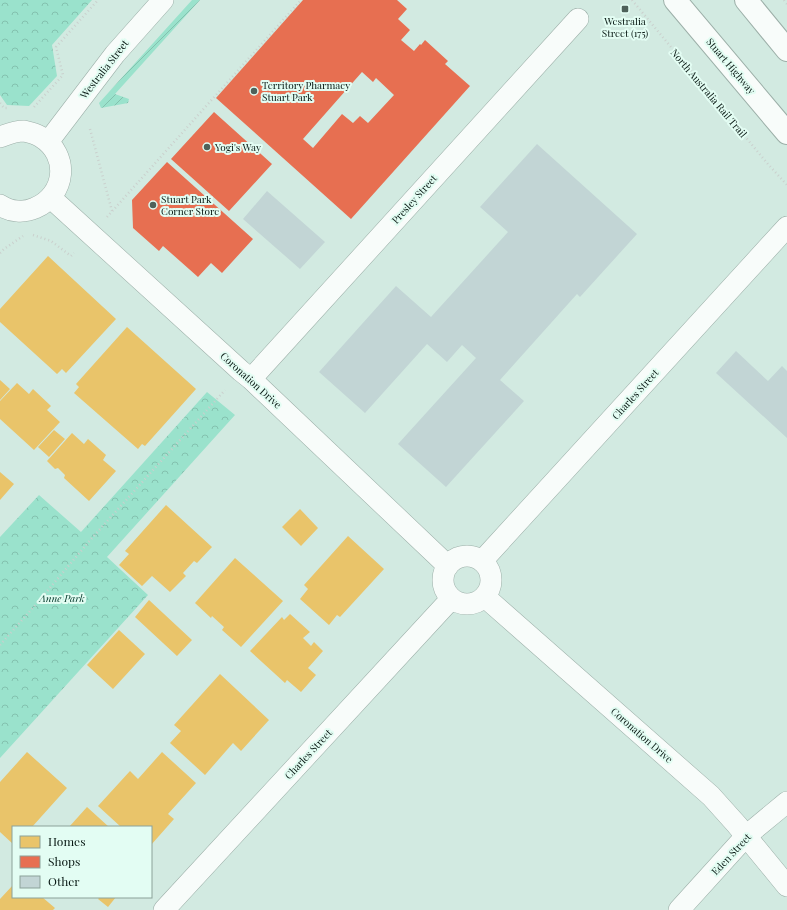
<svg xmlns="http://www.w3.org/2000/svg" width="787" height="910" viewBox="0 0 787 910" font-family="'Playfair Display',serif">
<defs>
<pattern id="park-crowns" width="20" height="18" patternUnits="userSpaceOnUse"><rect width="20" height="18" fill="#9ae2cc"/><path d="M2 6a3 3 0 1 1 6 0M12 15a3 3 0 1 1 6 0" fill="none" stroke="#83c1ae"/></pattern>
<pattern id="garden-furrows" width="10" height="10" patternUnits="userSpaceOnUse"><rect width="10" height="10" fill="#9ae2cc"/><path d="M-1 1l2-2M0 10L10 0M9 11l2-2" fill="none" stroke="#83c1ae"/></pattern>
</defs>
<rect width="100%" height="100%" fill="#d2eae1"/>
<!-- park -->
<path fill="url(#park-crowns)" d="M0 0H92L52 45 57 76 29 106 7 105 0 95Z
M207 392 235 415 107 557 148 595 0 758V537L39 495 81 532Z"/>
<!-- garden -->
<path fill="url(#garden-furrows)" d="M192 0H200L115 94 129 99 128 103 101 108 99 103Z"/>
<!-- homes -->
<path fill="#e9c46a" d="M48 256 116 319 66 373 62 369 57 374 0 322V309Z
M127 327 196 389 145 446 142 444 138 449 74 393 79 387 76 384Z
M0 380 10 389 0 400Z
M17 383 29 394 33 389 51 406 47 410 60 422 34 450 0 419V401Z
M54 430 65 439 49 457 38 447Z
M72 433 84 444 88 439 106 455 103 460 116 471 89 501 64 478 65 475 58 468 55 469 47 461Z
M0 472 14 484 0 500Z
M166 505 212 547 197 563 194 561 183 573 186 576 170 592 152 576 142 586 119 565 129 554 125 551Z
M300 509 318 528 301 546 282 527Z
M348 536 384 569 340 617 337 615 329 625 300 599 308 589 304 585Z
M235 558 283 601 241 647 222 630 224 627 212 616 211 618 195 603Z
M149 600 192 640 177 656 135 617Z
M290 614 310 632 303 638 311 646 314 642 323 651 308 668 316 675 301 692 287 680 285 683 250 651 282 617 284 620Z
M119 630 145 654 113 689 87 665Z
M220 674 269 720 241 751 233 743 205 775 170 743 181 731 174 725Z
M27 752 67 788 32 827H13V844L0 832V782Z
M162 752 196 783 168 814 174 819 151 845V827H121L98 806 130 771 138 779Z
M87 807 109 827H69Z
M13 885V897H42L55 908 53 910H0V899Z
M100 897H116L108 907 98 899Z"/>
<!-- shops -->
<path fill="#e76f51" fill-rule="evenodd" d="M303 0H397L407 9 398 19 410 30 401 40 414 51 420 44 421 45 425 40 448 61 445 64 470 86 351 219 216 98ZM362 72 373 82 376 78 394 95 368 123 360 116 353 123 342 114 313 148 303 139Z
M214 112 272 164 229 211 171 159Z
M167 162 253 239 222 273 211 263 198 277 163 246 159 251 133 228 132 200Z"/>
<!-- building -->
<path fill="#c2d5d5" d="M537 144 637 234 580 297 577 294 500 380 524 401 446 487 398 444 476 358 462 345 447 362 427 344 365 413 319 372 396 286 431 317 508 232 480 207Z
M267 191 325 242 300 269 243 219Z
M736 351 768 381 782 366 787 371V438L716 373Z"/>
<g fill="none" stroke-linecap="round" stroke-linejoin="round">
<defs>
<path id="street" d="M0 137C8 134 15 131 24 131 29 132 36 134 41 137 70 155 66 195 35 208 24 213 10 212 0 205
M48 142 115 54 163 0
M51 198 241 371 251 379 448 566
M251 379 578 19
M443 580a24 24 0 1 1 48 0a24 24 0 1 1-48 0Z
M482 561 787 227
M485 597 711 796 737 825 787 886
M164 910 451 599
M679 910 746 836 787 802"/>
<path id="highway" d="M675 0 787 133
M746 0 787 50"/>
</defs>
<!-- street casing -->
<use href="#street" stroke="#9cafa8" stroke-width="22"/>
<!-- highway casing -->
<use href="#highway" stroke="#9cafa8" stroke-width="24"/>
<!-- path -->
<path stroke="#cad0cd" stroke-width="2.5" stroke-dasharray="1 3" stroke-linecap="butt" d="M632 0 767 163 787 185
M784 0 787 4
M0 103 4 108H7
M34 107 63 75 56 47 98 0
M90 129 112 211
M107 217 301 0
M33 235 51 241 71 256 74 253
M0 253 4 249 23 236
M0 645 38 602 92 538 225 390"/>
<!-- street -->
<use href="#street" stroke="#f8fcfa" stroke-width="21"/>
<!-- highway -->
<use href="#highway" stroke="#f8fcfa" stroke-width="22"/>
</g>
<!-- markers -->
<g fill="#4e615a" stroke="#e3fdf3" stroke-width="1.5">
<rect x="621" y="5" width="8" height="8" rx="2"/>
<circle cx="254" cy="91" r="4"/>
<circle cx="207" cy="147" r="4"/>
<circle cx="153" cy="205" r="4"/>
</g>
<g text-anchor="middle" stroke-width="4" stroke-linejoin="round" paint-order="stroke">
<!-- poi labels -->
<g font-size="10" fill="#071712" stroke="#e3fdf3" text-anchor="start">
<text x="625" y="25" text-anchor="middle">Westralia<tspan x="625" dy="12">Street (175)</tspan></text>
<text x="262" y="89">Territory Pharmacy<tspan x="262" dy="12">Stuart Park</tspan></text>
<text x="215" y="151">Yogi's Way</text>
<text x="161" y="203">Stuart Park<tspan x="161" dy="12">Corner Store</tspan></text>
</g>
<!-- street labels -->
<g font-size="10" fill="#071712" stroke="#e3fdf3">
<text transform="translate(731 66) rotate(50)" y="4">Stuart Highway</text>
<text transform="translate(104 69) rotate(-52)" y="4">Westralia Street</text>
<text transform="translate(709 93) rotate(50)" y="4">North Australia Rail Trail</text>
<text transform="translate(414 199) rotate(-48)" y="4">Presley Street</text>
<text transform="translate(251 380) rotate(42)" y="4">Coronation Drive</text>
<text transform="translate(635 394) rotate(-48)" y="4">Charles Street</text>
<text transform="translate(642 735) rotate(41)" y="4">Coronation Drive</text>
<text transform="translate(308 754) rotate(-47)" y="4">Charles Street</text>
<text transform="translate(731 854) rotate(-47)" y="4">Eden Street</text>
</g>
<!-- park labels -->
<g font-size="10" font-style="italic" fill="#003628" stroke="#e3fdf3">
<text x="62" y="602">Anne Park</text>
</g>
</g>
<!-- legend -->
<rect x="12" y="826" width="140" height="72" fill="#e3fdf3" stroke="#8ba199"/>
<rect x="20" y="836" width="20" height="12" fill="#e9c46a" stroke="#8ba199"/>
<text x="48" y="846" font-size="12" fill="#071712">Homes</text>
<rect x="20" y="856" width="20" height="12" fill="#e76f51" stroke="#8ba199"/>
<text x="48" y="866" font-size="12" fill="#071712">Shops</text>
<rect x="20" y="876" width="20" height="12" fill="#c2d5d5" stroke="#8ba199"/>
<text x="48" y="886" font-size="12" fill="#071712">Other</text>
</svg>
